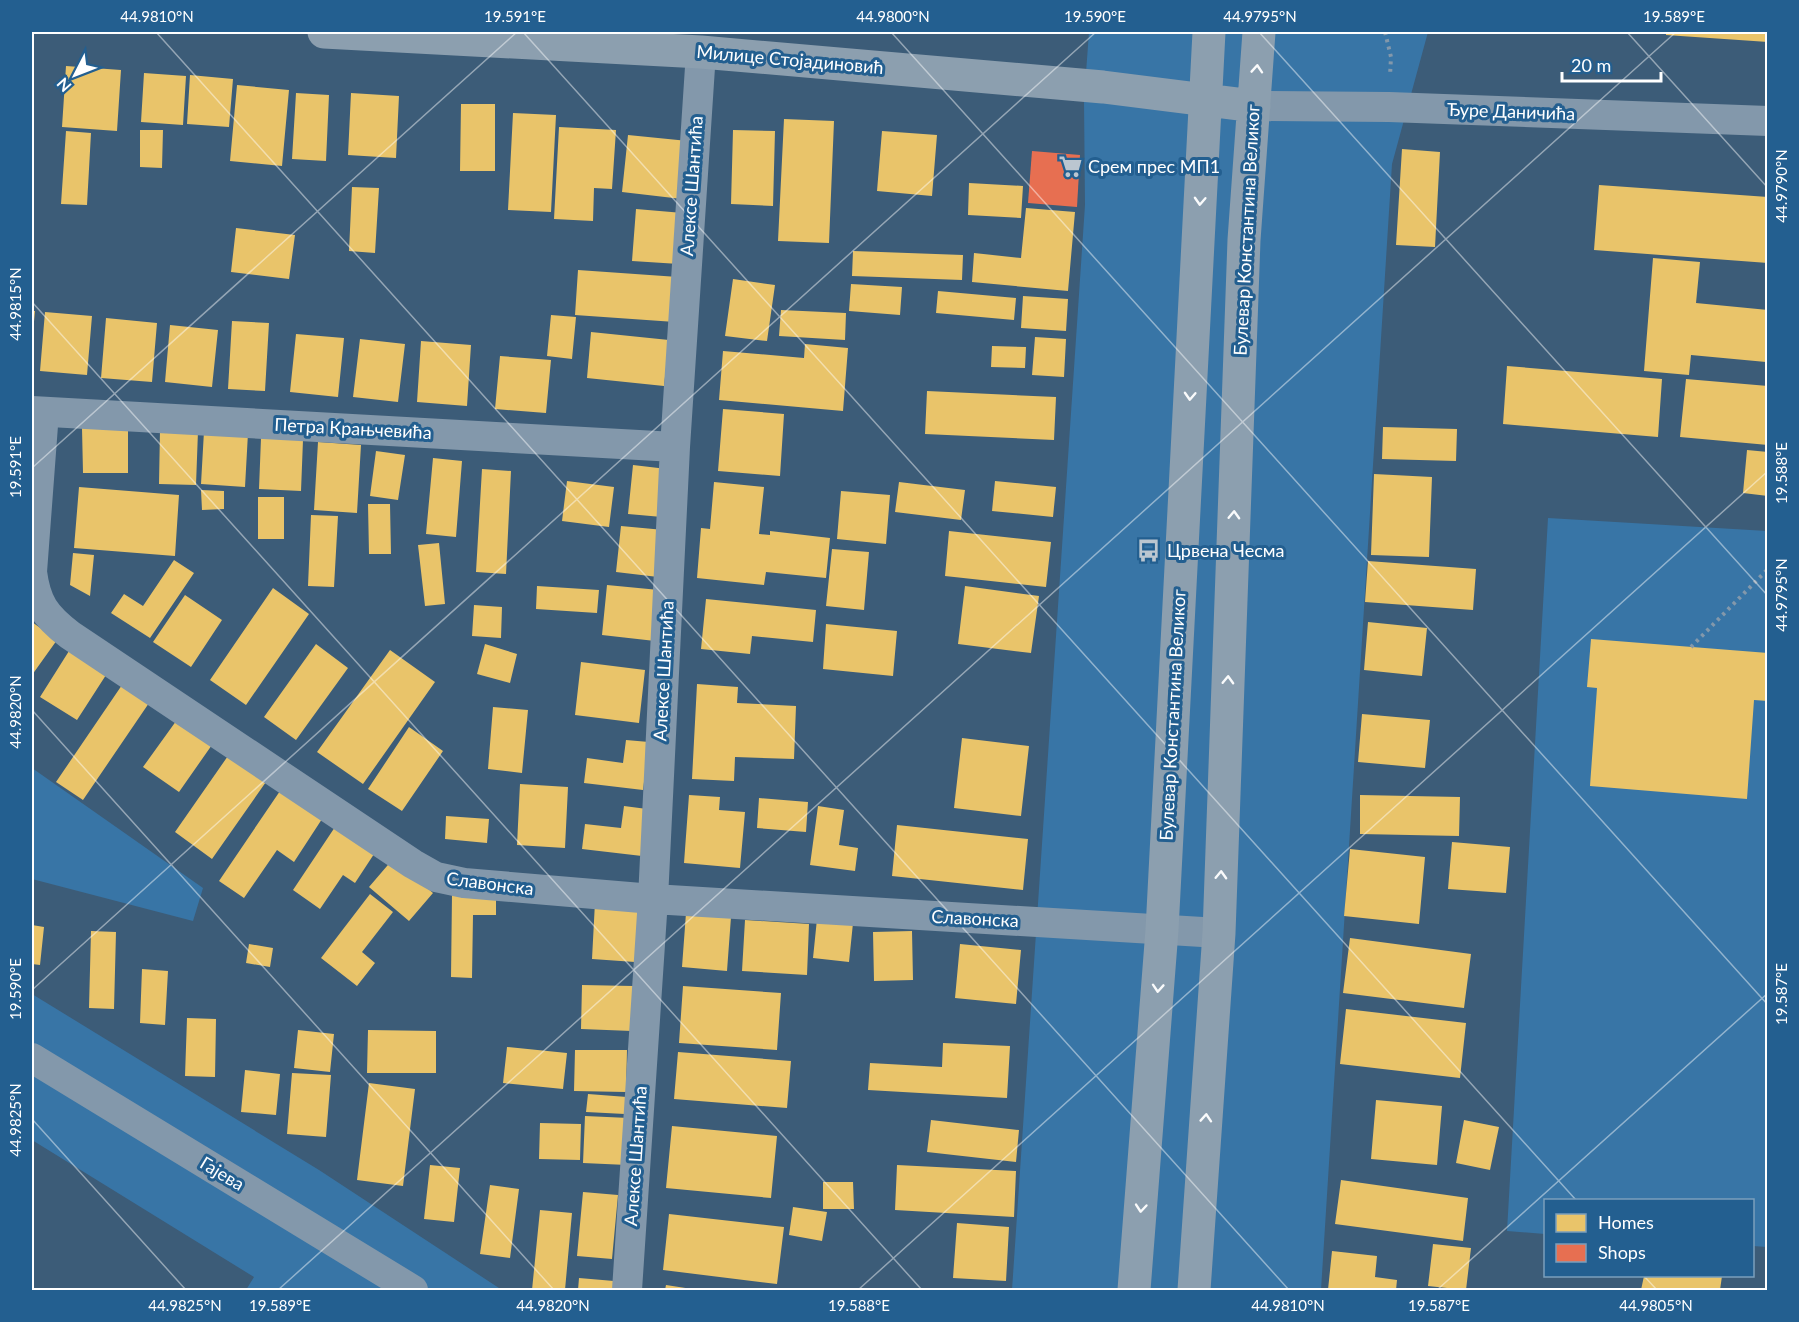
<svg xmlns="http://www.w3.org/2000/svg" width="1799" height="1322" viewBox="0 0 1799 1322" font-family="Lato,sans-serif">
<rect width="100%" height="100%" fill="#3c5c78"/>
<!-- green -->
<path fill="#3875a6" d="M1089 32H1428L1392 164 1321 1290H1012L1085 205 1084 100Z
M1548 518 1767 531V1247L1753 1246 1752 1200H1546L1545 1234 1507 1231Z
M32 768 203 888 193 921 32 879Z
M32 994 319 1170 502 1290H246L254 1277 32 1140Z"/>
<!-- homes -->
<path fill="#e9c46a" d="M1666 32H1768V42L1666 35Z
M66 66 121 70 117 131 62 127Z
M144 73 186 76 183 125 141 122Z
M190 75 233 79 229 127 187 124Z
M237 85 289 90 282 166 230 161Z
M296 93 329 95 326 161 292 159Z
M351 93 399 96 396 158 348 155Z
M461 104H495V171H460Z
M513 113 556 115 551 212 508 210Z
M784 119 834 121 829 243 778 241Z
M559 127 616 130 612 189 594 188 593 221 554 219Z
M140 130H163L162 168 140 167Z
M733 130 775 131 773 206 731 204Z
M66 131 91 133 87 205 61 204Z
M882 131 937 135 932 196 877 191Z
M628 135 688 141 682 199 622 192Z
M1402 149 1440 152 1435 247 1396 245Z
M969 183 1023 186 1021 218 968 215Z
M1599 185 1768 197V263L1594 250Z
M352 187 379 188 375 253 349 251Z
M1026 208 1075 212 1068 291 972 282 974 253 1021 258Z
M636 209 683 213 679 264 632 261Z
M236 228 295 235 289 279 231 272Z
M853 251 963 255 962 280 852 276Z
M1653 258 1700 262 1696 303 1768 310 1766 362 1691 355 1689 375 1644 371Z
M578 270 678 277 675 322 575 315Z
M733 279 775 285 767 341 725 336Z
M851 284 902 287 900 315 849 311Z
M938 291 1016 298 1014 320 936 313Z
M1023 296 1068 299 1066 331 1021 328Z
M781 310 846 313 845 340 779 336Z
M32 311H35L33 332H32Z
M45 312 92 316 87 375 40 371Z
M551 315 576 317 572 359 547 356Z
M106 318 157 323 152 382 101 378Z
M232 321 269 323 265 391 228 389Z
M170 325 218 330 212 387 165 382Z
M591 332 669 340 664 386 587 378Z
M296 334 344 338 338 397 290 392Z
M1035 337 1066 339 1064 377 1032 375Z
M360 339 405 344 398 402 353 397Z
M421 341 471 345 467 406 417 402Z
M805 344 848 348 843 411 719 400 723 351 804 358Z
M992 346 1026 347 1025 368 991 367Z
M500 356 551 360 546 413 495 409Z
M1507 366 1662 379 1658 437 1503 424Z
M1686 379 1768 386V445L1680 437Z
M927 391 1056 397 1054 440 925 434Z
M723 409 784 414 780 476 718 471Z
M1383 427 1457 429 1456 461 1382 459Z
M82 428H128V473H83Z
M160 430 198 431 196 485 159 484Z
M204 431 248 433 245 487 201 484Z
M261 438 303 440 301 491 259 489Z
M318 442 361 445 357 513 314 510Z
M1747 450 1768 452V496L1743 493Z
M376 451 405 455 398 500 370 496Z
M433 458 462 461 456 537 426 534Z
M633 465 667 469 662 517 628 514Z
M482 469 511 471 506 574 476 572Z
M1374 474 1432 477 1429 557 1371 555Z
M567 481 614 487 609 527 562 521Z
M995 481 1056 487 1053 517 992 511Z
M714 482 764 487 759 534 770 535V531L830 538 826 578 766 572 764 585 697 578 701 528 710 529Z
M899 482 965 490 961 520 895 512Z
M79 487 179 495 175 556 74 548Z
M201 490 224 491V509L202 510Z
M841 491 890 495 886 544 837 539Z
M258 497H284V539H258Z
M368 504H390L391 554H369Z
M311 515 338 516 334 587 308 586Z
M621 526 664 530 658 577 616 572Z
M949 531 1051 542 1046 587 945 576Z
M439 543 445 604 425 606 418 545Z
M832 549 869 552 864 610 826 606Z
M73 553 94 555 90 596 70 585Z
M174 560 194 573 150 638 111 613 124 594 143 606Z
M1368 561 1476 569 1473 610 1365 602Z
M607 585 659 590 655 641 602 635Z
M537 586 599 590 597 613 536 609Z
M965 586 1039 596 1031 653 958 644Z
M273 588 309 614 246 705 210 680Z
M185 595 222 620 191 667 153 642Z
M706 599 816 610 813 642 752 636 750 654 701 649Z
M474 605 502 607 501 638 472 636Z
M32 622 57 640 32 675Z
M1368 622 1427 628 1422 676 1364 670Z
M826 624 897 631 893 676 823 669Z
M1591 639 1768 653V701L1754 700 1747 799 1590 786 1597 688 1587 687Z
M316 644 348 668 296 740 264 717Z
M485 644 517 654 510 683 477 674Z
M390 650 435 682 363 784 317 752Z
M69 651 106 675 77 720 40 697Z
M581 662 645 670 639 723 575 715Z
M697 684 738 687 737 703 796 706 794 759 735 757 734 781 692 779Z
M122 685 149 703 83 800 56 782Z
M493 707 528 710 522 773 488 769Z
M1362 714 1430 720 1425 768 1358 762Z
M179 717 214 742 179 792 143 767Z
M409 727 443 751 402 811 368 789Z
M962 738 1029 746 1021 816 954 808Z
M626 740 649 742 643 790 584 783 587 758 623 763Z
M230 753 268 779 212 859 175 832Z
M520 784 568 787 565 848 517 845Z
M280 791 322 819 294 862 277 850 244 898 219 881Z
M689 795 720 797 719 810 745 812 740 868 684 863Z
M1360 795 1460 797 1459 836 1360 834Z
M759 798 808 802 806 832 757 828Z
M624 806 647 809 642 856 582 849 585 824 621 828Z
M818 806 844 810 839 845 858 848 855 871 810 865Z
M446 816 489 819 487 843 445 839Z
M337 824 376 851 355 883 343 875 320 909 293 890Z
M897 825 1028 839 1023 890 892 876Z
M1452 842 1510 847 1506 893 1448 889Z
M1350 849 1425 857 1419 924 1344 916Z
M393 859 433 893 409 921 369 887Z
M370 894 393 912 362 952 375 963 357 986 321 958Z
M452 894H496V915H473L472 978 451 977Z
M595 902 639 904 635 962 592 959Z
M686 913 731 917 727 971 682 967Z
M817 919 853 923 849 962 813 958Z
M745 920 809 924 807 975 742 971Z
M32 925 44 927 40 965 32 964Z
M91 931 116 932 114 1009 89 1008Z
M912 931 913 980 874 981 873 932Z
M1350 938 1471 954 1464 1008 1343 993Z
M249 944 273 948 270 967 246 963Z
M960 944 1021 950 1016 1004 955 998Z
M142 969 168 971 165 1025 140 1023Z
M582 985 633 986 632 1031 581 1029Z
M683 986 781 993 777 1050 679 1043Z
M1346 1009 1466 1023 1460 1078 1340 1064Z
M187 1018 216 1019 215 1077 185 1076Z
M298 1030 334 1034 330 1072 294 1068Z
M368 1030 436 1031V1073H367Z
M943 1043 1010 1046 1007 1098 868 1090 870 1063 942 1067Z
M507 1047 567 1053 563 1089 503 1083Z
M575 1050H627L626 1092 574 1091Z
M678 1052 791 1061 787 1108 674 1099Z
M245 1070 280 1074 276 1115 241 1112Z
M292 1073 331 1075 326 1137 287 1134Z
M369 1083 415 1089 403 1186 357 1180Z
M588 1094 627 1097 625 1114 586 1112Z
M1376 1100 1442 1106 1437 1165 1371 1159Z
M585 1116 629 1118 627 1165 583 1163Z
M931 1120 1019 1130 1016 1162 927 1152Z
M1464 1120 1499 1127 1490 1170 1456 1163Z
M540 1123 581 1124 580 1160 539 1159Z
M672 1126 777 1136 771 1198 666 1188Z
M430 1165 460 1168 454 1222 424 1219Z
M897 1165 1016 1171 1014 1217 895 1210Z
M1341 1180 1468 1198 1463 1241 1335 1224Z
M823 1182H853L854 1209H823Z
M490 1185 519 1189 510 1258 480 1254Z
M583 1192 618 1195 612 1259 577 1256Z
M793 1207 827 1212 822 1241 789 1235Z
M540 1210 572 1213 565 1290H532Z
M669 1214 784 1227 777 1284 663 1270Z
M957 1223 1009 1227 1006 1281 953 1278Z
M1433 1244 1471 1248 1466 1290 1428 1286Z
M1332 1251 1377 1256 1375 1277 1397 1280 1396 1290H1328Z
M1644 1276H1722L1720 1290H1641Z
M579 1278 614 1281 613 1290H578Z
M666 1285 692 1289V1290H665Z"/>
<!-- shops -->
<path fill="#e76f51" d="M1032 151 1080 155 1077 207 1028 203Z"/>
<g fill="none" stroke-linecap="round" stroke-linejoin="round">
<!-- path -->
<path stroke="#8398ab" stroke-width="4" stroke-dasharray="3 4.5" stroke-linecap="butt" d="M1385 32 1391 57 1390 76
M1691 647 1768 569"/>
<!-- street -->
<path stroke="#8398ab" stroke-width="30" d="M1254 106 1389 107 1768 121
M32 411 675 447
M44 412 32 572C36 603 45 616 70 635L413 864 436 877 464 883 653 899 1219 933
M32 1058 413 1290
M627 1290 653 899 675 447 701 52"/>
<!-- secondary -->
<path stroke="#8c9faf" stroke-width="33" d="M324 32 701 52 1103 87 1254 106
M1134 1290 1162 930 1209 32
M1194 1290 1219 933 1244 240 1259 32"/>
</g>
<!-- one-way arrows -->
<defs><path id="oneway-chevron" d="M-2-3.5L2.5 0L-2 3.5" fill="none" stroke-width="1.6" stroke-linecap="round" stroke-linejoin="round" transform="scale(1.5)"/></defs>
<g stroke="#f9fafb">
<use href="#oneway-chevron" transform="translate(1257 69) rotate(-86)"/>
<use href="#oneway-chevron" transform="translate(1200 201) rotate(93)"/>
<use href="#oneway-chevron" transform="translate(1190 396) rotate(93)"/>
<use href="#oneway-chevron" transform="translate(1234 515) rotate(-88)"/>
<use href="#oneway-chevron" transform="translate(1228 680) rotate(-88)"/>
<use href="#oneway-chevron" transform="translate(1221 875) rotate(-88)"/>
<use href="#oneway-chevron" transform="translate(1158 988) rotate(94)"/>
<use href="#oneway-chevron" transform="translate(1206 1118) rotate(-86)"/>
<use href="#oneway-chevron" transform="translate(1141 1208) rotate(95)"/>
</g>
<!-- ticks -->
<path fill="none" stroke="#fff" stroke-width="1.5" stroke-opacity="0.45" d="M156 32 1289 1290M523 32 1576 1200M891 32 1768 1005M1259 32 1768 596M1627 32 1768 188M32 302 922 1290M32 468 517 32M32 710 554 1290M32 990 1096 32M32 1119 186 1290M1644 1276 1657 1290M278 1290 1676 32M858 1290 1768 471M1437 1290 1768 993"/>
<!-- icons -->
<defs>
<symbol id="supermarket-bare" viewBox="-9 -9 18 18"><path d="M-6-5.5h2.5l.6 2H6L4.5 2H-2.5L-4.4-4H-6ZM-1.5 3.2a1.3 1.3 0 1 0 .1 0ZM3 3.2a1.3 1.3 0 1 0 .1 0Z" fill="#bbc6d0" stroke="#235f90" stroke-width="2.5" paint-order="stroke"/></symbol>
<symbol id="bus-bare" viewBox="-9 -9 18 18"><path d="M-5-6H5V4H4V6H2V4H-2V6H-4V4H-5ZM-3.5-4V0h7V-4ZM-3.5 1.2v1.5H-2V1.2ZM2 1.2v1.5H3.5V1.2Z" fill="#bbc6d0" stroke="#235f90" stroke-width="2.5" paint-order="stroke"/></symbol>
</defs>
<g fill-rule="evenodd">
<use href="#supermarket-bare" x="1054" y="150" width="33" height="33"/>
<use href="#bus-bare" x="1132" y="534" width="33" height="33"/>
</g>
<g text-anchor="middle" stroke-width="6" stroke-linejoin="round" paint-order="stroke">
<!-- street labels -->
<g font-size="18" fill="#fff" stroke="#235f90">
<text transform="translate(790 60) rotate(5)" y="6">Милице Стојадиновић</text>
<text transform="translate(1511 112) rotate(2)" y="6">Ђуре Даничића</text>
<text transform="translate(692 186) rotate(-86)" y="6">Алексе Шантића</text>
<text transform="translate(1247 230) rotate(-87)" y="6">Булевар Константина Великог</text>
<text transform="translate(353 429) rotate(3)" y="6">Петра Крањчевића</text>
<text transform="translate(664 671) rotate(-87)" y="6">Алексе Шантића</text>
<text transform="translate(1173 715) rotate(-87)" y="6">Булевар Константина Великог</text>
<text transform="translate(490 884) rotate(7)" y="6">Славонска</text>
<text transform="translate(975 919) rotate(3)" y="6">Славонска</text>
<text transform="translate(636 1156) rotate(-86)" y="6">Алексе Шантића</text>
<text transform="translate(222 1174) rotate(31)" y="6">Гајева</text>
</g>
<!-- poi labels -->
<g font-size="18" fill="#fff" stroke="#235f90" text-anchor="start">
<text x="1088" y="173">Срем прес МП1</text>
<text x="1167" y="557">Црвена Чесма</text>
</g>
</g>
<!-- border -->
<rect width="1799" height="1322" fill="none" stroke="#235f90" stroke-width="66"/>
<!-- legend -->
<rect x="1544" y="1199" width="210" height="78" fill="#235f90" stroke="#7b9fbc" stroke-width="1.5"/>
<rect x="1556" y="1214" width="30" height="18" fill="#e9c46a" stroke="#7b9fbc" stroke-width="1.5"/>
<text x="1598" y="1229" font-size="18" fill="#ffffff">Homes</text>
<rect x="1556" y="1244" width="30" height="18" fill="#e76f51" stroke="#7b9fbc" stroke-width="1.5"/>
<text x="1598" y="1259" font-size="18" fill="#ffffff">Shops</text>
<!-- north arrow -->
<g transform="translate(75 75) rotate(228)" stroke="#235f90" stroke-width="4.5" paint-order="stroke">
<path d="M0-4.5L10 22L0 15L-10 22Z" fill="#ffffff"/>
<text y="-9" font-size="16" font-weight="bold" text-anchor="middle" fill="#ffffff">N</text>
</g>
<!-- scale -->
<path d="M1562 72v9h99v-9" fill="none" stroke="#ffffff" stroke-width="3"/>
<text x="1571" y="72" font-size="18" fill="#ffffff" stroke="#235f90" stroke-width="4.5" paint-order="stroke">20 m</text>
<rect x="33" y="33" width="1733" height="1256" fill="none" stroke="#fff" stroke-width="2"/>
<g font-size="15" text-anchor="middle" fill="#fff">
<text x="157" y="22">44.9810°N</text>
<text x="515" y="22">19.591°E</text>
<text x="893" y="22">44.9800°N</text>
<text x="1095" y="22">19.590°E</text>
<text x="1260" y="22">44.9795°N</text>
<text x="1674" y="22">19.589°E</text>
<text transform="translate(1782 186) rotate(-90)" y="5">44.9790°N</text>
<text transform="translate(16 304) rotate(-90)" y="5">44.9815°N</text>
<text transform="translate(16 467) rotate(-90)" y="5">19.591°E</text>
<text transform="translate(1782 473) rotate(-90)" y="5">19.588°E</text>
<text transform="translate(1782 595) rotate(-90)" y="5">44.9795°N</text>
<text transform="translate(16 712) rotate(-90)" y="5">44.9820°N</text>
<text transform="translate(16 989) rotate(-90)" y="5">19.590°E</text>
<text transform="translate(1782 994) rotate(-90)" y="5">19.587°E</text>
<text transform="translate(16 1120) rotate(-90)" y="5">44.9825°N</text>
<text x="185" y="1311">44.9825°N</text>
<text x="280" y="1311">19.589°E</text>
<text x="553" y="1311">44.9820°N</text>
<text x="859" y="1311">19.588°E</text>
<text x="1288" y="1311">44.9810°N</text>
<text x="1439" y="1311">19.587°E</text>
<text x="1656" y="1311">44.9805°N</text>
</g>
</svg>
